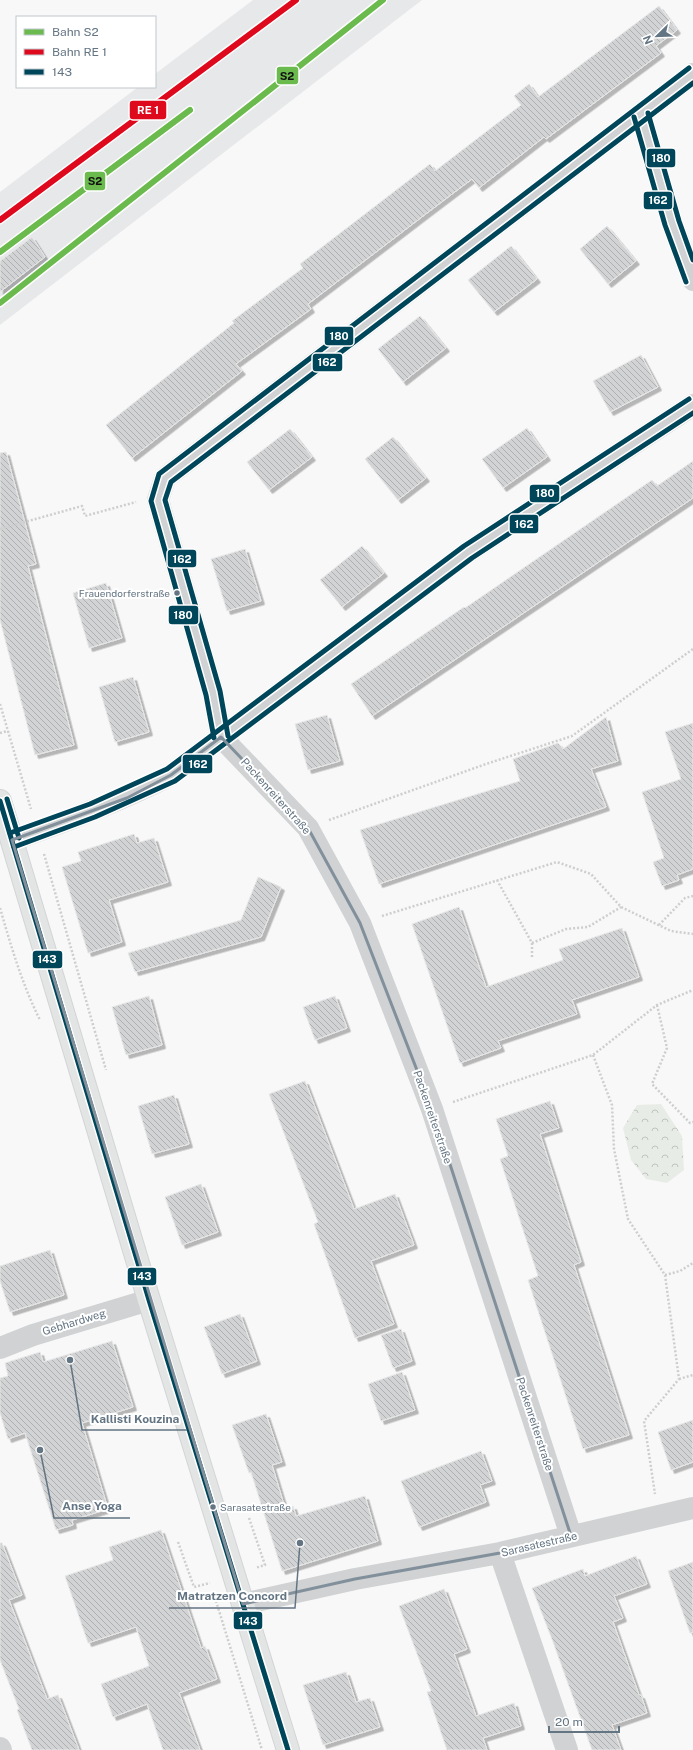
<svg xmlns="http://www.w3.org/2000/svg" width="693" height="1750" viewBox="0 0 693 1750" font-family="'Public Sans',sans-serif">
<defs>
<pattern id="forest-crowns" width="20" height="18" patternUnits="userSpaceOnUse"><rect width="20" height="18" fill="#e8ece6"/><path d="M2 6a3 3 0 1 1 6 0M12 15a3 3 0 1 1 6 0" fill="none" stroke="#c0c4c0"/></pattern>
<pattern id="building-back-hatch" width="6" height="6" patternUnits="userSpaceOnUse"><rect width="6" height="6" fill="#d2d3d4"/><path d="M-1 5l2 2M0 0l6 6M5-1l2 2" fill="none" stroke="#aeb0b1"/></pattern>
<filter id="shadow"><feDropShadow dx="3.5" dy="3.5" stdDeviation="0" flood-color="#0004"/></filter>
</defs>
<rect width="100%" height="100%" fill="#f8f8f8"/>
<!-- built -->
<path fill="#e7e8e9" d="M253 0H422L0 325V192L138 87H155V74Z"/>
<!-- forest -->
<path fill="url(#forest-crowns)" d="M661 1104 682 1136 684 1170 667 1183 646 1179 631 1160 623 1128 637 1105Z"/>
<!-- building -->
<path fill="url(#building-back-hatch)" stroke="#e8e8e8" filter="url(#shadow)" d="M659 6 677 30 656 46 661 53 546 139 544 137 479 188 472 179 431 210 308 304 311 309 236 364 242 371 132 458 106 425 234 323 232 321 303 268 300 264 430 164 435 171 521 105 514 96 529 84 538 97Z
M607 226 636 261 608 284 580 249Z
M32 237 45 257 0 292V261Z
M511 246 537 279 494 312 468 280Z
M420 316 446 348 403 382 378 349Z
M641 355 658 387 610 412 593 381Z
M527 428 547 457 503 488 482 459Z
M290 429 312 457 269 490 247 462Z
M393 437 426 478 398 500 365 459Z
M6 452 36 564 28 566 74 745 35 755 0 620V453Z
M693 461V498L372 716 351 684 464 607 465 608 652 480 657 486Z
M362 546 384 573 342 607 320 580Z
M245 549 261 601 227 611 211 559Z
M106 583 122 638 89 648 73 593Z
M133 677 149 732 115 742 99 687Z
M327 715 340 761 308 770 295 724Z
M606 717 618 761 591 769 606 807 379 884 360 830 520 781 513 759 558 743 563 749Z
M693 723V869L677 875 679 880 662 886 653 862 664 858 642 792 681 779 665 732Z
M134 834 137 843 154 838 168 882 109 900 122 942 88 953 62 867 81 861 78 852Z
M258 877 281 887 261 937 135 972 128 953 241 920Z
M459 907 486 987 563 960 559 949 622 928 639 977 572 1000 577 1014 498 1041 501 1048 460 1063 412 924Z
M149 996 162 1045 126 1055 112 1007Z
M335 996 347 1028 315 1040 303 1007Z
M305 1081 354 1209 395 1194 414 1245 371 1261 394 1324 355 1338 314 1224 318 1222 269 1094Z
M174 1095 189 1144 152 1154 138 1106Z
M550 1101 559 1128 540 1134 581 1262 574 1265 629 1435 583 1449 528 1280 538 1276 500 1159 508 1156 496 1119Z
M201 1184 218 1232 182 1245 165 1197Z
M50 1250 64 1295 10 1312 0 1281V1266Z
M240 1314 257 1361 222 1374 204 1327Z
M401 1329 412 1361 393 1368 381 1335Z
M112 1341 133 1407 82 1423 108 1509 72 1520 73 1525 56 1530 25 1433 8 1439 0 1413V1378L8 1376 5 1363 40 1352 43 1362Z
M402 1372 415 1410 381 1421 368 1384Z
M266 1414 282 1462 272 1465 285 1508 293 1506 296 1516 365 1496 378 1541 282 1571 251 1472 249 1473 232 1425Z
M693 1420V1462L671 1470 658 1432Z
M481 1451 492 1481 480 1485 486 1502 419 1527 401 1481Z
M161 1530 201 1648 205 1646 217 1679 179 1693 200 1750H163L147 1704 113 1717 101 1684 149 1666 136 1627 88 1643 65 1576 113 1560 109 1547Z
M0 1543H2L22 1595 9 1600 47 1699 58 1695 79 1750H32L17 1710 19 1709 0 1660Z
M636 1556 647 1584 614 1596 623 1618 613 1622 639 1695H641L647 1713 612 1725 621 1750H592L553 1642 532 1588 583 1569 585 1576Z
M693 1562V1632L690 1633 668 1571Z
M444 1589 467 1649 454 1654 476 1716 514 1703 521 1726 483 1738 487 1750H447L427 1692 431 1691 399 1606Z
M346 1672 356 1702 370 1698 380 1727 323 1745 303 1685Z"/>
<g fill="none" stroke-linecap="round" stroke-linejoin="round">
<defs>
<path id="primary" d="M0 801 149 1300 288 1750"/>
</defs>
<!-- primary casing -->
<use href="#primary" stroke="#d3d4d6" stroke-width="24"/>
<!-- path -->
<path stroke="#cececf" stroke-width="2.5" stroke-dasharray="2 2" stroke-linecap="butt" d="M0 529 82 506 85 516 136 502
M0 704 31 809
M0 733 8 731
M329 820 486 764 572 736 693 649
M44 854 106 1070
M497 880 532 943 566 929 588 927 621 907
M0 908C11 946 22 984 40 1020
M382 916 557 862 591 874 621 907 671 931 693 934
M659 925 685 898 693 896
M532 943V957
M657 1005 667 1048 652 1084 690 1123 693 1122
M593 1055 612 1105 614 1149 628 1219 665 1275 679 1379 644 1421 655 1494
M453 1102 593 1055 657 1005 693 990
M665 1275 680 1271 693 1263
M679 1379 693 1375
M249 1518 265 1565 255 1568
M178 1542 194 1587 210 1583
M216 1601 262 1750"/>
<!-- minor -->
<path stroke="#d0d2d3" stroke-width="22" d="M641 115 672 223 693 280
M221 737 213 693 158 500 165 478 693 74
M221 737 308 828 360 923 432 1109 571 1536
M12 840C68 821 118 802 171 775L468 552 693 405
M0 1348 33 1335 149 1300
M500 1553 567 1750
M243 1604 355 1579 500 1553 693 1508
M0 1748 1 1750"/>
<!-- primary -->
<use href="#primary" stroke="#e3e4e4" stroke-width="22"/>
<defs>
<path id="bus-1" d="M0 801 149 1300 288 1750"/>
<path id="bus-2" d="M634 117 665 225 686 282
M228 736 220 691 165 500 171 482 693 83
M14 847 95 817 175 781 472 558 693 413"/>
<path id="bus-3" d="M648 113 679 221 693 260
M214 738 206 695 151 501 159 474 689 68
M7 799 19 838
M10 833 90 804 167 769 464 546 689 399"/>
</defs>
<!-- bus-1 casing -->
<use href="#bus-1" stroke="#fff" stroke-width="8"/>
<!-- bus-2 casing -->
<use href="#bus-2" stroke="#fff" stroke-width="8"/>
<!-- bus-3 casing -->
<use href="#bus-3" stroke="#fff" stroke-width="8"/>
<!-- bus-1 -->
<use href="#bus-1" stroke="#00465a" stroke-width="5"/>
<!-- bus-2 -->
<use href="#bus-2" stroke="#00465a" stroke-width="5"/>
<!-- bus-3 -->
<use href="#bus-3" stroke="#00465a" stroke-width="5"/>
<defs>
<path id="rail-1" d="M0 252 190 110
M0 303 383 0"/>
<path id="rail-2" d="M0 220 296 0"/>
</defs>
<!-- rail-1 casing -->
<use href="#rail-1" stroke="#fff" stroke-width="9"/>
<!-- rail-2 casing -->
<use href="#rail-2" stroke="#fff" stroke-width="9"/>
<!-- rail-1 -->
<use href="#rail-1" stroke="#6bba4d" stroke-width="6"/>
<!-- rail-2 -->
<use href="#rail-2" stroke="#df091d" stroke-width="6"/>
</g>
<!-- marked area -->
<path fill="none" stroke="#82909c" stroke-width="3" stroke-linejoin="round" d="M221 737 308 828 360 923 432 1109 571 1536 500 1553 355 1579 243 1604 12 840 127 798 171 775Z"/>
<!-- markers -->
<g fill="#637483" stroke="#fff" stroke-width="1.5">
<circle cx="177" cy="593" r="3.5"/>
<circle cx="213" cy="1507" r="3.5"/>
</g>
<g text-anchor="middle" stroke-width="4" stroke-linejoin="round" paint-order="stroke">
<!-- bus labels -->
<g font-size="10" fill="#637483" stroke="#fff" text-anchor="end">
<text x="170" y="597">Frauendorferstraße</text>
<text x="220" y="1511" text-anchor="start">Sarasatestraße</text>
</g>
<!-- street labels -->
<g font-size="11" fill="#637483" stroke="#fff">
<text transform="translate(276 796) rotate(48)" y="4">Packenreiterstraße</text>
<text transform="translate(433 1117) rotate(71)" y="4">Packenreiterstraße</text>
<text transform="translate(74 1322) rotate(-17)" y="4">Gebhardweg</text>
<text transform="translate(535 1424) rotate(72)" y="4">Packenreiterstraße</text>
<text transform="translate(539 1544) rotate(-13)" y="4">Sarasatestraße</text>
</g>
</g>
<!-- callouts -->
<path fill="none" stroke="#637483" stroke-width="1.5" d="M70 1360L82 1430H187M40 1450L54 1518H130M300 1543L295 1608H169"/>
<g fill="#637483" stroke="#fff" stroke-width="1.5">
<circle cx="70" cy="1360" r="4"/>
<circle cx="40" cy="1450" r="4"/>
<circle cx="300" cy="1543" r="4"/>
</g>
<g font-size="12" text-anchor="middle" font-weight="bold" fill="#637483" stroke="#fff" stroke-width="4" stroke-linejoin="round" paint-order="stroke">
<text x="135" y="1423">Kallisti Kouzina</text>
<text x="92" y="1510">Anse Yoga</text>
<text x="232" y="1600">Matratzen Concord</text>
</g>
<g stroke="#fff" stroke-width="1.5">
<rect x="276" y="66" width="23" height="19" rx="4" fill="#6bba4d"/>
<rect x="129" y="100" width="38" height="20" rx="4" fill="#df091d"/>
<rect x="646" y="148" width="30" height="20" rx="4" fill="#00465a"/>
<rect x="84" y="171" width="22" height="20" rx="4" fill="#6bba4d"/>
<rect x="643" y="191" width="30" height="19" rx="4" fill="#00465a"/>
<rect x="324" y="326" width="30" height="20" rx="4" fill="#00465a"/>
<rect x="312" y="353" width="31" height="19" rx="4" fill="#00465a"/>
<rect x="529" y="484" width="31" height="19" rx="4" fill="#00465a"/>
<rect x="509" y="514" width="30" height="20" rx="4" fill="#00465a"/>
<rect x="167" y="549" width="30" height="19" rx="4" fill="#00465a"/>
<rect x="168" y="605" width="31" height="20" rx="4" fill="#00465a"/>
<rect x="182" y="754" width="31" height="20" rx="4" fill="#00465a"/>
<rect x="32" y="950" width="31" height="19" rx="4" fill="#00465a"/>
<rect x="127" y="1267" width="30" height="19" rx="4" fill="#00465a"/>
<rect x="233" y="1611" width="30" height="19" rx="4" fill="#00465a"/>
</g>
<g font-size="11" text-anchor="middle" font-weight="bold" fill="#fff">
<text x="148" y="114">RE 1</text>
<text x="661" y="162">180</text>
<text x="658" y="204">162</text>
<text x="339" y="340">180</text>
<text x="327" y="366">162</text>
<text x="545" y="497">180</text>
<text x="524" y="528">162</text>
<text x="182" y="563">162</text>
<text x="183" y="619">180</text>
<text x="198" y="768">162</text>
<text x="47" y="963">143</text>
<text x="142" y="1280">143</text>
<text x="248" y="1625">143</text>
</g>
<g font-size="11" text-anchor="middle" font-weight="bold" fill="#111">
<text x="287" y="80">S2</text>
<text x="95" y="185">S2</text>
</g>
<!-- legend -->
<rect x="16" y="16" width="140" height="72" fill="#ffffff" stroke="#c1c7cd"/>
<rect x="24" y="29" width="20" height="6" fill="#6bba4d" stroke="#c1c7cd"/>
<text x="52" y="36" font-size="12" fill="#637483">Bahn S2</text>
<rect x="24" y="49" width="20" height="6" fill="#df091d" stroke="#c1c7cd"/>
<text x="52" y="56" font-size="12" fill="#637483">Bahn RE 1</text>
<rect x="24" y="69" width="20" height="6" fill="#00465a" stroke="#c1c7cd"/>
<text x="52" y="76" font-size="12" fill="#637483">143</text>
<!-- north arrow -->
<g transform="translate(657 36) rotate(247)" stroke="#ffffff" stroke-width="3" paint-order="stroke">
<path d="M0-3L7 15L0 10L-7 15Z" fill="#637483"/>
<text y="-6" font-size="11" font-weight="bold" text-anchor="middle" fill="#637483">N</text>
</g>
<!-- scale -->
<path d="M549 1726v6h70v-6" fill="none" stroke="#637483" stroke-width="2"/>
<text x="555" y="1726" font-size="12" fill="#637483" stroke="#ffffff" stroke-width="3" paint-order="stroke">20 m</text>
</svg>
